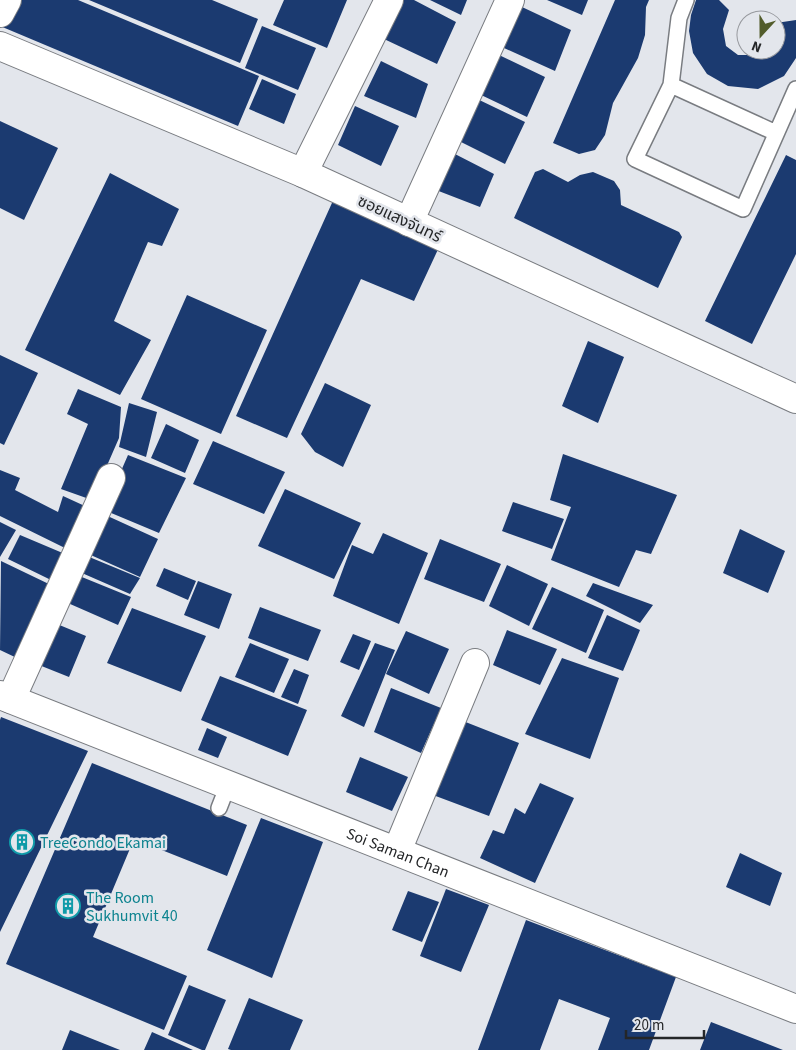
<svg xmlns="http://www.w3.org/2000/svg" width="796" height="1050" viewBox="0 0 796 1050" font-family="'Source Sans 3','Noto Sans Thai',sans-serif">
<rect width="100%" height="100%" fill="#e3e6ec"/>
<!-- building -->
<path fill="#1b3a70" d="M10 0H78L259 76 238 126 0 26Z
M89 0H212L258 19 240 63Z
M284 0H347L327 48 273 25Z
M401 0H414L456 22 437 64 384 39Z
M430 0H467L461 15Z
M547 0H588L582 15Z
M615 0H649L646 7 645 35 638 58 613 103 605 135 595 150 579 154 553 143Z
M696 0H719L729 10 723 29 726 46 738 55H753L764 50H776V23L796 20V58L784 76 758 89 728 86 707 74 693 53 689 31 691 15Z
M522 7 571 30 555 71 504 48Z
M262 26 316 48 298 90 245 68Z
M499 55 545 77 527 117 479 94Z
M381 61 428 84 416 118 364 96Z
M262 79 296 94 284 124 249 109Z
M471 96 525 122 505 164 451 137Z
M355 106 399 126 381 166 338 145Z
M0 121 58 148 24 220 0 208Z
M453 153 494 174 480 207 436 190Z
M786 155 796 160V254L752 344 705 321Z
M543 169 568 182 580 175 593 172 614 181 620 190 621 205 679 232 682 237 658 288 514 218 535 172Z
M110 173 179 209 162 246 148 242 114 321 151 340 120 395 25 350Z
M336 194 441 243 414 301 361 279 287 438 236 416Z
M187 295 267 330 221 434 141 399Z
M588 341 624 357 598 423 562 406Z
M0 355 38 373 4 445 0 443Z
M325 383 371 405 343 467 315 452 301 434Z
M78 389 121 407 119 438 92 500 61 489 88 424 67 414Z
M129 403 157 412 146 457 119 447Z
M166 424 199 440 185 473 151 458Z
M213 441 285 472 264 514 193 484Z
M563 454 677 495 651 554 636 550 619 587 551 560 571 507 550 500Z
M128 455 186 478 159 533 104 510Z
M0 470 20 478 15 490 58 512 63 496 87 507 69 550 0 516Z
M285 489 361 523 334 579 258 546Z
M513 502 564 519 552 549 502 531Z
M101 513 158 539 140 577 84 552Z
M0 522 16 530 0 557Z
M740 529 785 551 768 593 723 573Z
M383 533 428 553 399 624 333 596 352 545 373 554Z
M20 535 65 554 51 580 8 559Z
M440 539 501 564 484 602 424 579Z
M82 554 140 578 130 594 75 570Z
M1 561 53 586 19 659 0 650Z
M507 565 548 584 529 626 489 606Z
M164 568 196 581 188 600 156 586Z
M72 573 131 597 118 625 61 600Z
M198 581 232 594 219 629 184 615Z
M593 583 653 605 640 623 586 596Z
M552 587 604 610 586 653 532 629Z
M260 607 321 630 308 661 248 638Z
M132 608 206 636 181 692 107 663Z
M607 615 640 630 623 671 588 658Z
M57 624 86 636 69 677 39 665Z
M507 630 557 649 540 685 493 665Z
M406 631 449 649 429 694 386 674Z
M353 634 371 641 359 670 340 662Z
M250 643 289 659 274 693 235 677Z
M375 643 395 650 364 727 341 716Z
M562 658 619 678 590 759 525 734Z
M294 669 309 675 298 704 281 697Z
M220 676 307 710 288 756 201 720Z
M391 688 441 708 421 753 374 732Z
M1 717 88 751 0 932V720Z
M463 721 519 743 489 816 433 795Z
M207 728 227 737 218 758 198 750Z
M360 757 408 777 392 811 346 792Z
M92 763 247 825 227 876 134 839 93 937 187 976 164 1030 6 964Z
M540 783 574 798 535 883 480 858 493 830 504 834 515 808 525 814Z
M261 818 323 842 272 978 207 950Z
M740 853 782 873 770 906 726 887Z
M446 889 489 905 461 972 420 956Z
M408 891 439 902 422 942 392 930Z
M526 920 676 977 649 1050H598L610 1018 559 999 540 1050H478Z
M189 985 226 1000 205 1050H202L168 1035Z
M249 998 303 1020 290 1050H231L228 1049Z
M711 1022 783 1050H700Z
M70 1030 120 1050H62Z
M152 1032 193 1050H144Z"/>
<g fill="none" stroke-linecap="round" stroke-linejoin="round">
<defs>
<path id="lane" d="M686 0 679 18 671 85 635 159 743 209 796 89
M671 85 776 133
M219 808 228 785"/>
<g id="street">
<path d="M0 13 7 0"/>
<path d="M0 46 303 173 796 399"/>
<path d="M303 173 389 0"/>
<path d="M409 222 510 0"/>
<path id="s1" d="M0 695 796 1009"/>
<path d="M11 699 111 478"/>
<path d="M397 851 475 663"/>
</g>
</defs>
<!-- lane casing -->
<use href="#lane" stroke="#797c81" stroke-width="18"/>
<!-- street casing -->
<use href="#street" stroke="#797c81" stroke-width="30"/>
<!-- lane -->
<use href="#lane" stroke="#fff" stroke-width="15"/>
<!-- street -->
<use href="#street" stroke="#fff" stroke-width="28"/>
</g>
<!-- icons -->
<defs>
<symbol id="building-ring" viewBox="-11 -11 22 22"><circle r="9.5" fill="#e3e6ec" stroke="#0f9aa8" stroke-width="1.5"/><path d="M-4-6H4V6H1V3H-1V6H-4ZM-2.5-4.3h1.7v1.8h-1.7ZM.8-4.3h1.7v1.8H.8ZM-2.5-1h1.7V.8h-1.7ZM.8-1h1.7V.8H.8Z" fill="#0f9aa8"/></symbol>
</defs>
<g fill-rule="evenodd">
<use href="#building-ring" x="8" y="828" width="28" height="28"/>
<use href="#building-ring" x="54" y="892" width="28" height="28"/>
</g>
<g text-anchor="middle" stroke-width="5" stroke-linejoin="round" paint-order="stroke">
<!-- street labels -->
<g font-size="16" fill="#242628" stroke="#e3e6ec">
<text transform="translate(400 218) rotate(25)" y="6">ซอยแสงจันทร์</text>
<text dy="6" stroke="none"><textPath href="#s1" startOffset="428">Soi Saman Chan</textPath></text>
</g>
<!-- culture labels -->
<g font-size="16" fill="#0d838f" stroke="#e3e6ec" text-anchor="start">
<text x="40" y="848">TreeCondo Ekamai</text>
<text x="86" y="903">The Room<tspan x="86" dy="18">Sukhumvit 40</tspan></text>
</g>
</g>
<!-- north arrow -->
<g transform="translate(761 35) rotate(201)"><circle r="24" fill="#e3e6ec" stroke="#97999e"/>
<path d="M0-4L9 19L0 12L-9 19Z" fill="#525c2b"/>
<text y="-8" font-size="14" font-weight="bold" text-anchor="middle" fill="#242628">N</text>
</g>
<!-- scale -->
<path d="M626 1030v8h78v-8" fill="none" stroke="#242628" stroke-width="2.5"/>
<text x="634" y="1030" font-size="15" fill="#242628" stroke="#e3e6ec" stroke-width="4" paint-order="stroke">20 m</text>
</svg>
